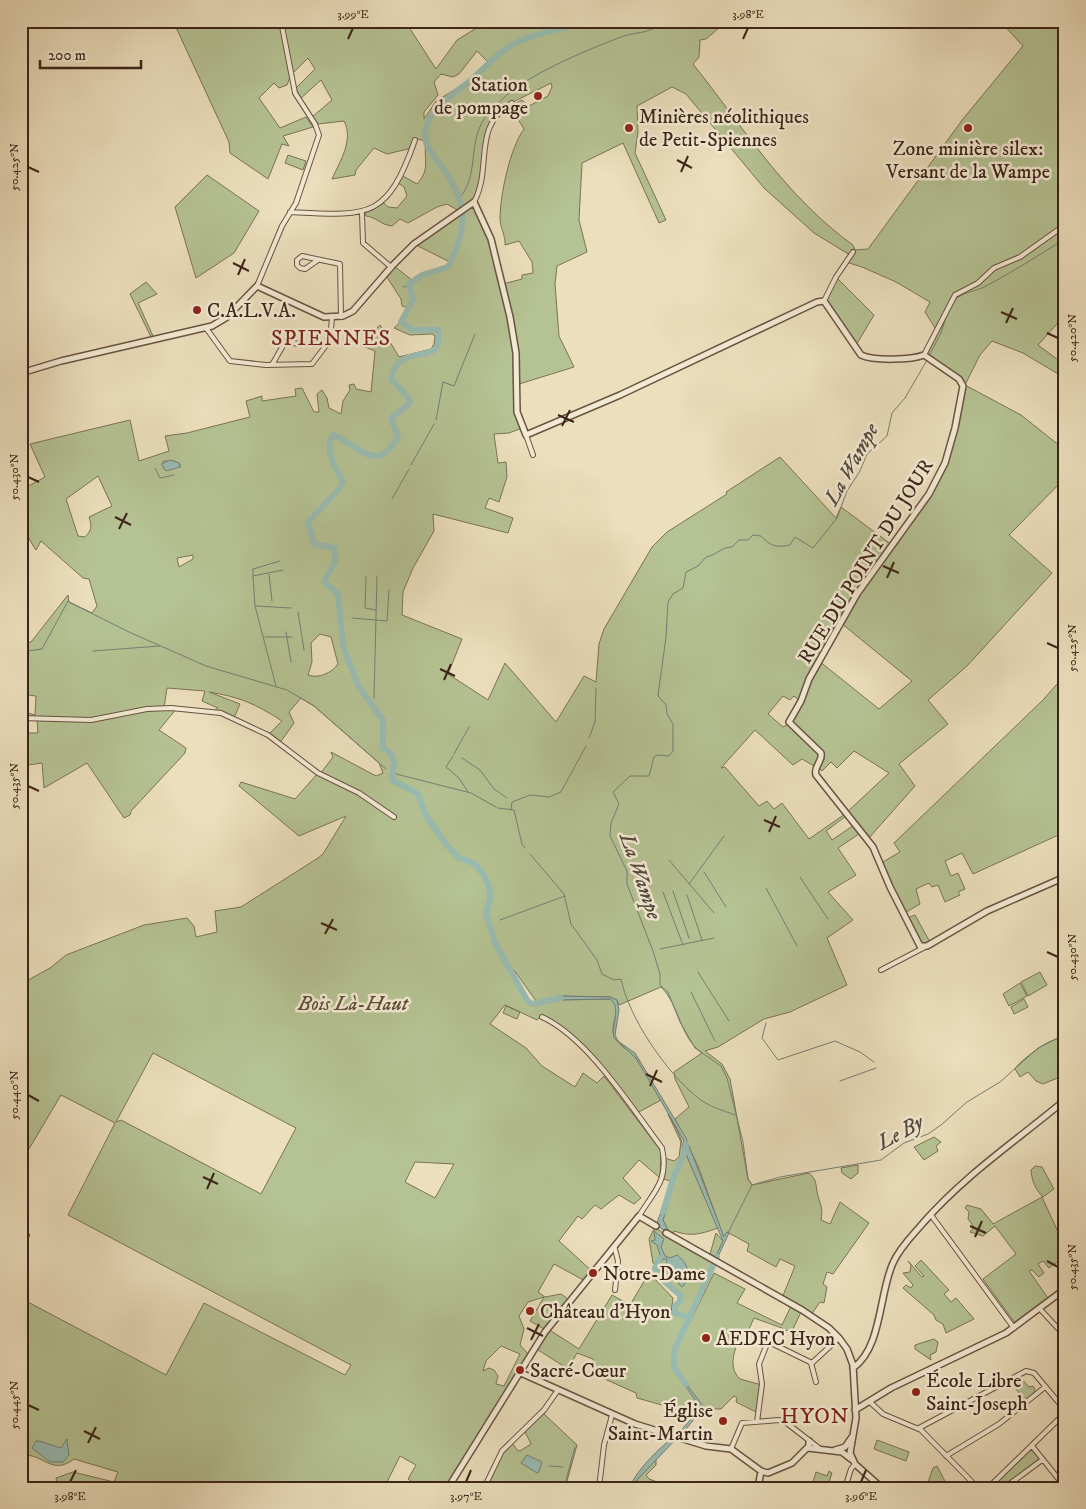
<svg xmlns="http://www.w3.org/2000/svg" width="1086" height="1509" viewBox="0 0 1086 1509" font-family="'IM FELL DW Pica',serif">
<rect width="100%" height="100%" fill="#ecdfbd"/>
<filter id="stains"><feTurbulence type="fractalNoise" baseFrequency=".004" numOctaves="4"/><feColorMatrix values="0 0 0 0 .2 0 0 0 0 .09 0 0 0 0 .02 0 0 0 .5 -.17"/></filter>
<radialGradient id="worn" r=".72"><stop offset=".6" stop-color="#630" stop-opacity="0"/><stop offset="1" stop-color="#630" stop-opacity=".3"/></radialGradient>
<!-- green -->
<path fill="#b5c293" stroke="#797356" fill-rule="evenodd" d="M178 21H405L436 69 457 40 488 21H727L706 39 700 40 699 57 693 64C744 128 785 196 853 245L855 250 868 249 963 119 1023 46 1000 21H1065V315L1038 345 1065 365V378L1023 353 992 341 980 355 965 385 1021 415 1065 450V478L1009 535 1052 573 967 666 928 700 948 724 899 764 915 786 868 839 862 832 838 848 856 875 828 892 853 920 827 938 847 985 790 1012 764 1019 718 1047 705 1051 722 1064 730 1079 748 1179 752 1185 809 1173C818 1181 815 1185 818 1196 821 1206 823 1209 821 1220L830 1224 840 1202 869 1223 833 1274 827 1272 823 1284 827 1287 824 1303 820 1302 811 1315 802 1310 793 1329 809 1339 808 1342 782 1328 754 1318 749 1329 741 1334C735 1349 727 1367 740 1379L762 1385 756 1412 736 1402 737 1398 734 1396 721 1409H703L691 1393 699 1405 694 1414 637 1398 636 1393 598 1376 593 1359 577 1353 568 1369 535 1348 448 1488H422L408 1479 416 1465 400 1456 384 1488H58L56 1478 73 1472 114 1482 118 1472 74 1459C52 1476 44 1454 23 1455L21 1458V1303L24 1300 166 1375 204 1303 345 1375 351 1365 68 1215 115 1123 61 1095 23 1159 21 1158V984L50 968 66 955 144 925 187 918 194 926 196 937 217 932 215 911 241 907 318 858 323 854 346 816 299 836 239 786 241 782 295 799 318 773 320 774 333 757 331 752 376 776 383 773 379 763 314 706 301 698 289 712 294 723 279 744 268 735 282 721C256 704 240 697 209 692L240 704 234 718 213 712 218 708 202 701 205 691 167 688 164 708H177L159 730 186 748 185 753 131 811 130 815 124 818 87 763 44 788 42 763 21 766 23 733H38L37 720 21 718V711L35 715 36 696 21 694V644L31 642 68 595 69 602 92 613 97 606 89 579 83 578 41 541 36 550C21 528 21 516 21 490L45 477 30 444 130 420 139 461 169 451 165 436 187 433 250 417 246 401 262 396V401L296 396 295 389 302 388 314 412H319L317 394 322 390 327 398 329 408 341 414 343 401 350 390 349 385 354 384 356 389 371 392 375 351 360 345 380 325 399 357 431 349 434 344 435 336 432 334 410 335 394 328 401 322 409 308 402 306 401 299 385 274 393 265 413 281C427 271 436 274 450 262L414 244 459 211 447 204 437 207 408 223 400 219 392 226C381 225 376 217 366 216L365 213 384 203 388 207 397 208 407 196 404 187 398 183 403 176 417 184C431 169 423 159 426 142L416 138 412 148 387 154 374 148 356 170 355 175 332 179C340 161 354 140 344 121L318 124 312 117 332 100 321 80 300 99 296 88 315 69 308 58 291 75 287 85 279 88 274 83 259 98 280 128 306 117 313 127 283 136 289 146 282 144 268 179 230 153 229 142 174 23ZM477 51 488 62 469 81 436 101 424 119V112L438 95 434 82 441 74 453 77 459 74ZM551 83 552 87 548 96 529 106 522 100 510 106 524 129C510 148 500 195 500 219 500 227 506 237 505 245L519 241 532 262 533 273 522 275V279L503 284 480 211 471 206 480 185 491 124 509 104ZM672 87 686 94 764 188 814 233 850 255 846 262 862 267 896 282 930 302 925 312 937 331 924 355 962 383 951 443 929 494 892 545 841 507 836 518 780 457 726 492 727 494 667 532 652 547 604 629 599 644 596 682 584 676 556 722 505 663 488 700 448 674 462 639 402 615 403 592 413 568 434 531 433 514 508 533 513 518 485 508 489 498 499 502 507 477 506 462 498 463 494 434 509 433 522 428 517 406 516 385 574 367 559 336 555 284 557 266 587 252 579 220 582 163 623 143 659 223 666 220 635 153 638 132 637 106ZM163 461H174L180 464V467L164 469ZM98 476 112 506 89 517C92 526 92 530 85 537L78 536 66 499ZM193 555V559L179 567 177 558ZM841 623 912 681 879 709 819 661ZM320 634 331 637 338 664C332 673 318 679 308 675L312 662 311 643ZM783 696 790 700 794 696 801 702 790 723 783 727 768 714ZM755 730 793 765 802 759 816 767 821 759 825 758 818 767 822 771 831 762 837 768 854 751 889 773 845 814 809 839 782 803 774 809 767 801 759 806 725 767 721 768ZM846 816 854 825 832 840 826 831ZM514 970 536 1001 537 1006 528 1004 511 972ZM661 987C679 1004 680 1038 702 1053L674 1072 675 1079 689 1107 675 1119 698 1166 724 1238 727 1232 749 1244 747 1251 776 1267 780 1259 795 1266 782 1298 792 1304 782 1325 737 1303 745 1289 714 1273 688 1326V1319L671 1313 673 1298 649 1273 630 1305 612 1295 579 1349 548 1329 571 1301 561 1294 545 1297 538 1292 554 1264 587 1282 594 1273 559 1241 578 1216 582 1219 595 1205 601 1209 619 1195 634 1204 641 1198 623 1178 639 1160 660 1178 661 1151 604 1076 597 1083 583 1073 575 1087 542 1066 526 1048 490 1024 505 1005 537 1020 542 1015C583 1034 610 1079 637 1113L661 1100C653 1086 645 1070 635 1057 628 1048 618 1047 614 1035 609 1024 624 1008 611 999L555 1000 554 998 559 996 610 997 617 1000 619 1005ZM153 1053 296 1128 261 1194 121 1120 116 1122ZM415 1162 454 1164 435 1198 405 1182ZM544 1297 530 1321 544 1329 529 1355 520 1345 524 1329 519 1316 528 1302ZM501 1346 520 1354 504 1386 496 1384 498 1376 494 1370 489 1368 483 1371 486 1361Z
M288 155 306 161 303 170 285 163Z
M207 175 259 211 234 253 196 278 175 207Z
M836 277 874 315 855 347 826 302Z
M146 282 157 294 138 303 153 336 151 337 130 294Z
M1065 675V832L973 874 962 853 945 861 951 876 958 873 965 889 958 892 960 895 945 902 938 885 932 887 929 883 916 889 920 904 903 914 881 863 900 852 894 843 1043 700Z
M915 915 931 944 923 947 905 919Z
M1040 972 1047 985 1028 996 1021 982Z
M1020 983 1027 996 1009 1006 1003 994Z
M1024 999 1028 1007 1014 1014 1011 1007Z
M506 1006 520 1012 517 1019 503 1013Z
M1065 1032 1062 1049 1065 1055V1075L1043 1084 1036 1081 1028 1072 1020 1077 1015 1069C1018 1063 1038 1048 1045 1044 1052 1040 1060 1039 1065 1032Z
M668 1114C687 1147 687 1147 671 1181L663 1179 665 1158 674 1161 679 1157 681 1142Z
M934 1137 941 1142 936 1146 938 1151 924 1160 914 1147Z
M686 1154 718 1228C701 1234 691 1237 674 1231L673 1234 668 1231 663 1220 676 1175Z
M858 1165V1173L851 1179 842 1173 841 1168Z
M1035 1166 1042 1167 1054 1189 1043 1197C1035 1189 1032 1181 1031 1170Z
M1042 1197 1065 1247V1263L1061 1259 1049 1268 1043 1261 1038 1264 1044 1273 1039 1277 1032 1270 1029 1271 1048 1298 1015 1323 983 1279 1016 1254 995 1226 983 1236 970 1232 974 1227 968 1219 969 1212 965 1208 967 1205 981 1209 993 1224Z
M655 1227 669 1238 713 1263 688 1317 677 1313 676 1307 681 1301V1293L661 1277 658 1266 653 1263 649 1239Z
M716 1233 723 1241 716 1257 710 1254Z
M921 1260 949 1290 944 1294 951 1302 956 1298 974 1319 946 1333 943 1324 936 1320 934 1315 903 1288 906 1285 911 1288 913 1285 903 1273 910 1272 911 1265 908 1261 922 1277 924 1276 915 1266Z
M934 1339 938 1342 936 1352 930 1355 931 1360 915 1349V1345Z
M1020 1377 1029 1387 1033 1386 1035 1389 1034 1394 1025 1400 1012 1384Z
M542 1412 577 1445 565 1488H485L502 1451 511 1441 517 1450 520 1451 531 1444 524 1430Z
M877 1440 909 1452 906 1461 874 1449Z
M1032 1446 1042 1460 1004 1488H988Z
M656 1458V1465L646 1475 649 1479 674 1488H634L637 1480Z
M937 1466 947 1485 945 1488H926L933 1468Z
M829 1471 832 1473 827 1488H811L816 1472 827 1476Z"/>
<!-- water -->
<path fill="#99bcb2" stroke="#747f74" d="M170 460 179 463 180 467 166 471 161 464Z
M559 996 610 997 617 1000 619 1010 615 1035 618 1041 635 1053 686 1138 724 1237 727 1232 729 1233 716 1261 714 1260 723 1241 686 1154 683 1139 636 1058 614 1038C611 1025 622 1008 610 999L554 1000V998Z
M664 1204H668L663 1220 668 1230 666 1232 656 1225Z
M654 1231 664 1239 661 1247 665 1256 670 1258 677 1255C688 1263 693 1277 682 1287L679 1284V1277L672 1271 665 1270 667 1259H663L659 1266 656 1264 660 1255 657 1245 651 1241 655 1240Z
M679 1377H681L703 1406 701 1411 681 1435 678 1434 697 1412 699 1405Z
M675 1437 677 1438 637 1480 634 1488H630C632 1475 663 1443 675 1437Z
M67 1439 69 1455 63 1462H50L32 1448 36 1441H39L61 1448Z
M527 1455 542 1462 539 1472 537 1473 521 1463Z"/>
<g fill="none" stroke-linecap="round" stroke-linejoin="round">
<!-- stream -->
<path stroke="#747f74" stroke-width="1" d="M459 198C477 180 470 151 479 129 484 115 497 104 508 94 536 71 587 50 621 37 637 31 650 35 663 21
M403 287 409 286
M955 300C964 291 976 292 986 286 1013 272 1039 255 1065 239
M929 356 941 333 947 314
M436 420 443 382 454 386 475 334
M411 465 434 424
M155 468 160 478 174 475
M392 499 409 469
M269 574 272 601
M253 576V569L280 561
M366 577 365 608 376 610
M69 602 129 632 206 666 287 690 314 706 386 769
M256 606 291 608
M298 612 304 650
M352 618 387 621 389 590
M286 632 291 662
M265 637H292
M93 651 160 646
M21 652 42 649 68 601
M276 686 255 606 253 576 283 570
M374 698 377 576
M589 738 595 722 596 688
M454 754 469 727
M453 756 446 767 459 778 468 792
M462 758 480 770 494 789 507 798
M396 774 471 793 496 807
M498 808 514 810 522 844 525 848
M511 810 512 802 530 795 549 797 561 792 586 746
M530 854 564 894 571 924 597 960 602 974 614 980 621 979C629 1018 666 1072 697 1097 707 1106 722 1110 735 1115
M669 860 714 913
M704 872 726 907
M800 877 828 919
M689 884 724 836
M766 888 797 946
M673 891 689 938
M663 892 683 945
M687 895 702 940
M500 920 565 896
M660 949 714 938
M698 972 729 1021
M691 992 715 1041
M766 1023 762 1038 778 1060 835 1041 860 1052 874 1062
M840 1081 876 1068
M752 1185 748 1179 743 1142 727 1078 721 1066 695 1048 680 1022 668 992 660 985V974L653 951 627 884V871L610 836 611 823 619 804 613 792 630 776H649L654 757 658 755 669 756 673 751V724L667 714 666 705 658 696 666 637 668 602 673 594 683 588 686 572 698 566 706 557C717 555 721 547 732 547L739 540H748L753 535 761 536C771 546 776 548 790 545L795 537 813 548 837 518 847 491 860 471 867 454 887 436 892 413 905 398 927 360
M728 1233 752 1185 780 1177 881 1160 904 1143 928 1134 941 1125 967 1102 1000 1082 1038 1048 1058 1038 1065 1032
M549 1466 563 1467
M564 1488 575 1447"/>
<!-- river -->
<path stroke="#99bcb2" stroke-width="6" d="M561 998 532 1004 527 1000 495 943 486 914 490 898 489 886 483 874 475 864 458 857 446 844 426 816 418 794 392 780 394 762 391 754 383 748V720L358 685 343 646 338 594 324 582 335 562V548L314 544 308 522 340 488 343 482C336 469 323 449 333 435 357 443 376 477 398 437L391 418 410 403 408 397 391 379C393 372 395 365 401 361 417 349 444 361 438 330H413L401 322 413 300 409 284 422 275 448 267C468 228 468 204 443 168 438 161 428 151 426 142 419 114 452 95 470 81 487 66 499 50 520 41 541 32 564 29 586 21
M663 1212 674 1176 684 1154 686 1144
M660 1258 655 1268 657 1275 680 1295V1301L675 1306V1313L690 1318
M686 1384 674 1368V1351L717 1257"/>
<defs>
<path id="minor" d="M474 202C493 167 471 127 512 103
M290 212C369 216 387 220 415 140
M362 213 363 243 391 267
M318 260 305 269 300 268 297 265V260L302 256 340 264 341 317
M257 286 282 226 296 203 319 135 315 124 295 93 281 21
M824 301 836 277 853 252
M206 328 230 361 266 365 312 364 330 340 332 318
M924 355 955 295 978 283 994 268 1020 257 1065 225
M272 365 285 342 300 344
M526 435 533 455
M21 718 91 720 147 709 171 708 221 713 268 735 318 773 359 793 394 817
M881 970 925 947
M542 1017C588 1038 631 1107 662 1148 669 1181 654 1191 639 1216
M931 1215 1014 1328
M21 1229 27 1235 21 1249
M615 1249 618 1261 615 1290
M1040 1309 1065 1336
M811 1363 816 1382
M870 1402 883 1414 921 1430 978 1488
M757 1422 762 1384 759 1364 767 1344 771 1343 812 1363 839 1338
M919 1428 1026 1371 1034 1373 1065 1410
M1032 1446 1065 1487
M731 1449 742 1423 779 1420 784 1421 819 1448
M946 1456 999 1424 1045 1387
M484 1488 502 1451 544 1410 558 1390
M599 1488 604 1445 612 1415
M845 1488 851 1469 855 1464
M988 1488 1065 1413
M1004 1488 1042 1460"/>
<path id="tertiary" d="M21 373 61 361 212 326 227 317 257 286 324 317 343 316 353 311 393 265 414 244 474 202 491 239 510 317 516 353 517 412 526 435 620 395 817 302 824 301 861 355C873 361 912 360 924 355L959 379 963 386 955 428 945 463 929 494 857 594 809 679 801 701 789 722 821 753C823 762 813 766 816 775L873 847 890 887 920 946H927L987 911 1065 877
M666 1233 802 1310 829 1328 839 1338 847 1349 853 1365 856 1418 850 1453 855 1464 882 1488
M853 1368C882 1348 879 1293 893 1263 900 1247 913 1235 923 1223 965 1175 1016 1141 1065 1100
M521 1373 635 1424 706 1446 731 1449 761 1471 768 1473 792 1463 809 1446V1441
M855 1410 891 1388 1006 1333 1065 1289
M808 1448 842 1452 851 1459
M835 1450 845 1447 852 1437
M448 1488 545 1332 639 1216 656 1226
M758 1488 761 1471"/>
</defs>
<!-- minor casing -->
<use href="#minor" stroke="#695341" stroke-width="6"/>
<!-- tertiary casing -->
<use href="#tertiary" stroke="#695341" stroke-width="8"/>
<!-- minor -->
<use href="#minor" stroke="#f3ead4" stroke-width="4"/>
<!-- tertiary -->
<use href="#tertiary" stroke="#f3ead4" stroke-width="5"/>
</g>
<!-- ticks -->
<path fill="none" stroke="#3d2418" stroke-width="2" d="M348 39 353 28M743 39 748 28M677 160 692 168M28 167 39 172M681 172 688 156M233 263 249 271M238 275 245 259M1001 312 1017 319M1006 323 1013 308M1047 333 1058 338M558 415 574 422M562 426 570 410M28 477 39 482M115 517 131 525M119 529 127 513M883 566 899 573M887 578 894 562M1047 643 1058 648M440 669 455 676M444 680 451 664M28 786 39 791M764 820 780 827M769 832 776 816M321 923 337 930M325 934 333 919M1047 952 1058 957M646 1074 662 1082M650 1086 657 1070M28 1095 39 1101M203 1177 218 1184M207 1189 214 1173M970 1226 986 1233M975 1237 982 1221M1047 1261 1058 1267M527 1328 543 1336M531 1340 539 1324M28 1405 39 1410M84 1431 100 1439M88 1443 96 1427M70 1482 76 1470M466 1482 471 1470M861 1482 866 1470"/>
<!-- markers -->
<g fill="#8f2418" stroke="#f3ead4" stroke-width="2">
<circle cx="538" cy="96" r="5"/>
<circle cx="629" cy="128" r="5"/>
<circle cx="968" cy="128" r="5"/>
<circle cx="197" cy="310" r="5"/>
<circle cx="593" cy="1273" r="5"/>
<circle cx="530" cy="1311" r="5"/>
<circle cx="706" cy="1338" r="5"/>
<circle cx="520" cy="1370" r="5"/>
<circle cx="916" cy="1392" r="5"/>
<circle cx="723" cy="1421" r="5"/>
</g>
<g text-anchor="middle" stroke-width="5" stroke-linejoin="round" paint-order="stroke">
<!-- poi labels -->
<g font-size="20" fill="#3d2418" stroke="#f3ead4" text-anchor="start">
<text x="528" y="91" text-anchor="end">Station<tspan x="528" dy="23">de pompage</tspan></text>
<text x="639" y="123">Minières néolithiques<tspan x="639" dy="23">de Petit-Spiennes</tspan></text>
<text x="968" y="155" text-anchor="middle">Zone minière silex:<tspan x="968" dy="23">Versant de la Wampe</tspan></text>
<text x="207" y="317">C.A.L.V.A.</text>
<text x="603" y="1280">Notre-Dame</text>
<text x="540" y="1318">Château d'Hyon</text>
<text x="716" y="1345">AEDEC Hyon</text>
<text x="530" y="1377">Sacré-Cœur</text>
<text x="926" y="1387">École Libre<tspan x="926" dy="23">Saint-Joseph</tspan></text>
<text x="713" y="1417" text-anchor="end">Église<tspan x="713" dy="23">Saint-Martin</tspan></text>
</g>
<!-- street labels -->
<g font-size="20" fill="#3d2418" stroke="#f3ead4">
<text transform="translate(865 561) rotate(-58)" y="7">RUE DU POINT DU JOUR</text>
</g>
<!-- park labels -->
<g font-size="20" font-style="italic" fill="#5b4c37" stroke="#f3ead4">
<text x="353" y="1010">Bois Là-Haut</text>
</g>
<!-- water labels -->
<g font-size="21" font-style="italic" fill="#544a3e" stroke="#f3ead4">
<text transform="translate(851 464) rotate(-61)" y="7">La Wampe</text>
<text transform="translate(641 876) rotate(71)" y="7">La Wampe</text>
<text transform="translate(900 1132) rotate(-29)" y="7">Le By</text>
</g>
<!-- quarter labels -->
<g font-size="22" letter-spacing="1" fill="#7a1f14" stroke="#f3ead4">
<text x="331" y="345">SPIENNES</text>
<text x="815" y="1423">HYON</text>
</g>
</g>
<!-- margin -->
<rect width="1086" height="1509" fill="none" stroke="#ecdfbd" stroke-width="55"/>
<!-- scale -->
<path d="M40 60v8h101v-8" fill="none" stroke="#3d2418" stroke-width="2.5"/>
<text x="48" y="60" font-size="15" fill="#3d2418" stroke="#f3ead4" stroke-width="4" paint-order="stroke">200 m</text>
<rect x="28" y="28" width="1030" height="1454" fill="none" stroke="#3d2418" stroke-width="2"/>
<g font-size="12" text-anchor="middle" fill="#3d2418">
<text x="353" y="18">3.99°E</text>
<text x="748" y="18">3.98°E</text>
<text transform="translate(14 167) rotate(-90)" y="4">50.425°N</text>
<text transform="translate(1072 338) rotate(-90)" y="4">50.420°N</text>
<text transform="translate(14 477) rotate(-90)" y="4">50.430°N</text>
<text transform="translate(1072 648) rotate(-90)" y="4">50.425°N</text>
<text transform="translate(14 786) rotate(-90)" y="4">50.435°N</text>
<text transform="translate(1072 957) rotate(-90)" y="4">50.430°N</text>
<text transform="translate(14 1095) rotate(-90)" y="4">50.440°N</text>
<text transform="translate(1072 1267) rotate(-90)" y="4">50.435°N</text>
<text transform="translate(14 1405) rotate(-90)" y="4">50.445°N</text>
<text x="70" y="1500">3.98°E</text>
<text x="466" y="1500">3.97°E</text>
<text x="861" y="1500">3.96°E</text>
</g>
<rect width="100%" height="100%" filter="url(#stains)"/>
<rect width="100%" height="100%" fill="url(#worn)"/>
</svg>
